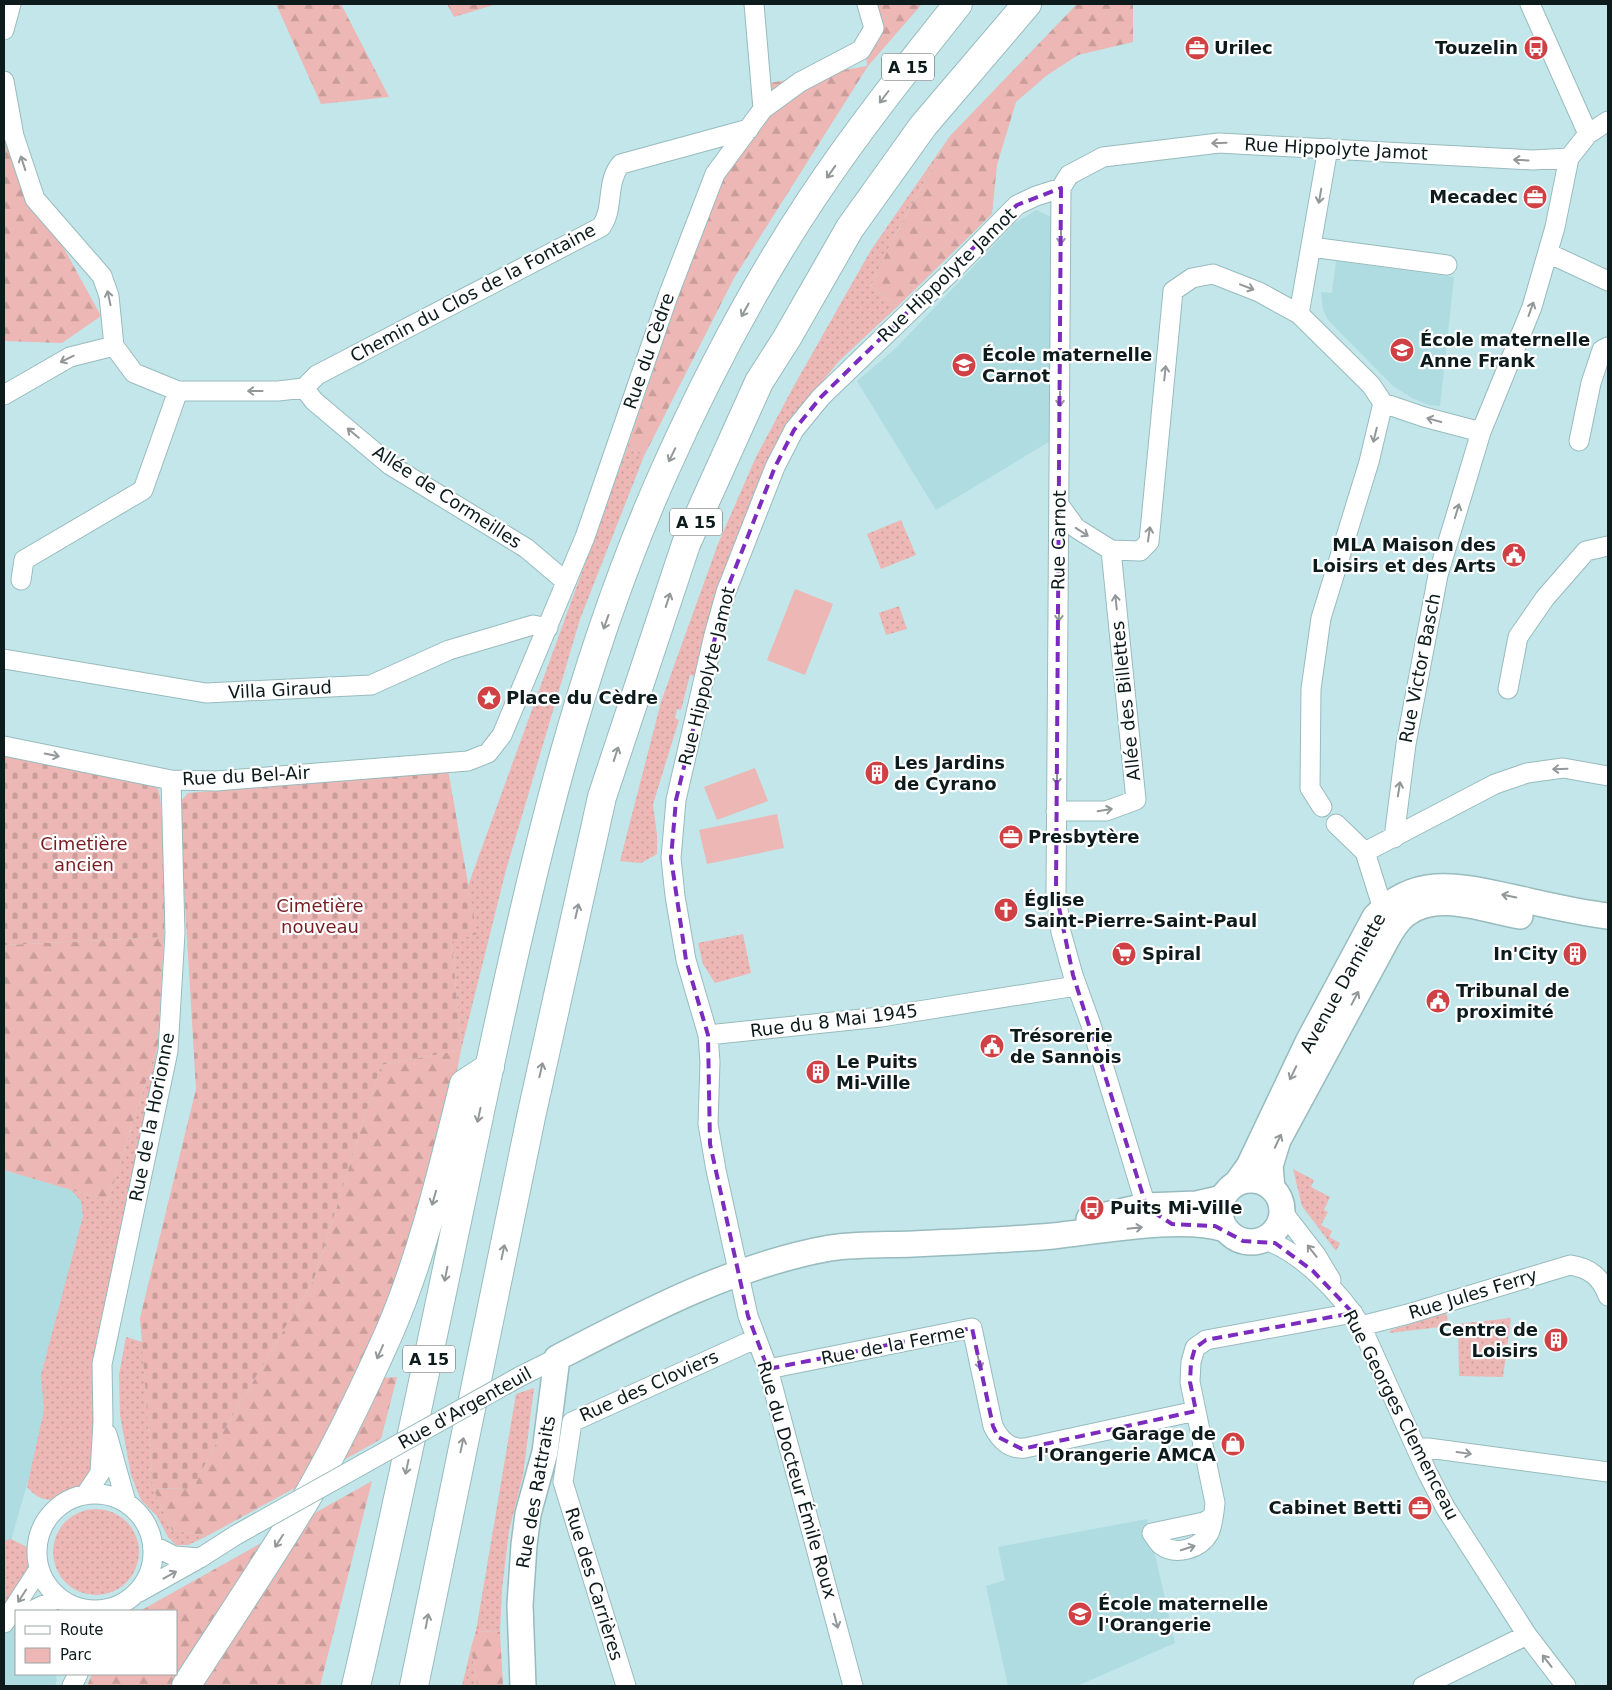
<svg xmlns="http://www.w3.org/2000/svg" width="1612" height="1690" viewBox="0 0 1612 1690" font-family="'DejaVu Sans',sans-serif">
<defs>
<pattern id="green-dots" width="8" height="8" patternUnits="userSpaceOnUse" patternTransform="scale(1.25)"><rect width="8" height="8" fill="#ecb7b4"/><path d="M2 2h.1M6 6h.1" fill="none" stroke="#c99d9a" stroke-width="1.8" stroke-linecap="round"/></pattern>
<pattern id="forest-firs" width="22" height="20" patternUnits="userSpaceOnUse" patternTransform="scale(1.25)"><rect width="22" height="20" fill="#ecb7b4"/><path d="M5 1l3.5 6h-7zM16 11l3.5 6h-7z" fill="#c99d9a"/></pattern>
<pattern id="cemetery-stones" width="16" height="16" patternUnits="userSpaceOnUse" patternTransform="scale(1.25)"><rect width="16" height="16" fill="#ecb7b4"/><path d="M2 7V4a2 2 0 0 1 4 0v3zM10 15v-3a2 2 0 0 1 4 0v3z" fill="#c99d9a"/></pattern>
</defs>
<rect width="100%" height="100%" fill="#c2e6ea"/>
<!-- built -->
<path fill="#afdce1" d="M1036 210 1053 218 1052 440 936 510 857 381 896 348 1015 223Z
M1336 261 1454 277 1440 406 1429 405 1412 398 1393 386 1328 320 1323 310 1321 292 1332 293Z
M4 1170 108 1201 4 1565Z
M1147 1519 1175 1643 1077 1686H1008L986 1586 1005 1580 998 1547Z
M4 1566 16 1611V1674H55L57 1680 55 1686H4Z"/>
<!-- green -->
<path fill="url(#green-dots)" d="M950 136 894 237 871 286 897 307 839 361 800 409 754 492 714 602 695 676 690 675 681 710 677 709 675 718 679 720 653 804 657 835V854L641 863 620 861 661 702 718 544 756 457 795 384 871 250Z
M627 448 644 456 580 619 506 870 461 1050 452 940 477 934 468 886Z
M901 520 916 555 881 569 867 534Z
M899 606 907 629 886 635 879 613Z
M743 934 751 973 715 983 703 964 698 943Z
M158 1044 136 1174 97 1456 88 1484C65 1496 48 1511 27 1487L44 1410 41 1375 83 1216 81 1201 71 1190 108 1201Z
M1293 1169 1314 1180 1311 1187 1330 1197 1324 1210 1328 1212 1321 1225 1332 1231 1329 1237 1340 1243 1336 1251 1302 1206Z
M1446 1313 1449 1326 1389 1333 1391 1330Z
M1511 1318 1503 1377 1459 1376 1458 1324Z
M126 1337 142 1342 153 1488 172 1530 207 1536 188 1545H176L168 1537 157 1516 141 1500 131 1475 120 1415 119 1375Z
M534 1388 523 1475 509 1531 502 1589 500 1632 476 1631 516 1394Z
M53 1552a43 43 0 1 1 86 0a43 43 0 1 1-86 0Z
M11 1539 27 1547C35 1576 21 1590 4 1611V1541Z
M471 1648 477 1686H462Z"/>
<!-- forest -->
<path fill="url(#forest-firs)" d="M276 4H341L389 97 321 104Z
M447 4H497L454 17Z
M862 4H922L868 66 734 278 644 456 627 448 713 195 736 142 777 109 770 83 867 66Z
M1077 4H1133V42L1078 55 1046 76 1016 102 997 165 992 214 897 307 871 286 892 241 950 136Z
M4 98 22 172 101 316 62 343 4 341Z
M164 937 158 1044 108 1201 4 1170V945Z
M461 1050 429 1212 306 1482 207 1536 172 1530 153 1488 193 1489 211 1452 314 1279 381 1065Z
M397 1377 381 1439 335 1465 381 1378Z
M372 1481 320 1686H87L92 1674H176V1611H140Z
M476 1631 500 1632 503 1686H477L471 1648Z"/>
<!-- cemetery -->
<path fill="url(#cemetery-stones)" d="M4 755 154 784 158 789 160 797 166 863 164 937 4 945Z
M448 770 477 934 452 941 461 1050 381 1065 314 1279 211 1452 193 1489 153 1488 140 1318 196 1089 179 803 188 793Z"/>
<!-- pitch -->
<path fill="#ecb7b4" d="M795 589 833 604 805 675 767 660Z
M755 768 768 801 717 820 704 787Z
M777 814 784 848 707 864 699 830Z"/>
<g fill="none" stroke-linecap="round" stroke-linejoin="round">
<defs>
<path id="minor" d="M754 4 763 109
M1530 4 1588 134
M4 30 11 4
M4 81 14 136 35 199 102 276 109 296 114 346 134 373 178 391H278L304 388
M1311 247 1447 265
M1548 253 1608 281
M1299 314 1328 148
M304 388 317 375 601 227C615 208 605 182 621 164L749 129
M304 388 314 401 390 465 526 548 565 581
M4 395 70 357 114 346
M1383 403 1424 417 1481 432
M1579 441 1591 383 1602 350 1608 347
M1060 506 1076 528 1111 550 1140 551 1149 542 1173 291 1192 278 1213 274 1259 292 1299 314 1371 385 1383 403 1369 462 1321 618 1311 689 1310 788 1322 807
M21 580 24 560 143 490 178 391
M4 659 206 693 371 685 449 650 533 625 548 628
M1508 689 1518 637 1545 598 1586 551 1608 546
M4 746 171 780 216 781 468 761 488 753 502 735 585 537 668 296 715 174 763 109 800 82 861 50 874 28 867 4
M1056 811H1106L1136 800 1111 550
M1336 824 1365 852
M1394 838 1406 744 1438 575 1481 432 1532 307 1555 227 1569 158 1588 134 1608 121
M1383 909 1365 852 1495 784 1527 773 1563 768 1608 776
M708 1035 881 1017 1076 986
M1282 1211 1316 1255 1331 1280
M1157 1213 1146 1206 1091 1025 1073 975 1061 932 1056 893 1061 188 1069 175 1103 157 1219 143 1533 160 1569 158
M1264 1240C1301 1251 1341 1294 1361 1326L1427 1472 1445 1507 1527 1635 1566 1686
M1361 1326 1408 1314 1570 1265C1590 1268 1601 1277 1608 1296
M768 1369 972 1328 993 1426C999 1439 1010 1450 1025 1448L1196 1411
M519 1377 557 1358
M107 1434 126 1502
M1416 1448H1428L1608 1472
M37 1552a58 58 0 1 1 116 0a58 58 0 1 1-116 0Z
M86 1494 100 1473 103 1421 102 1364 168 1051 175 933 171 780
M1213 1517 1204 1522 1152 1533C1155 1537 1158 1543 1161 1545 1176 1556 1200 1549 1209 1533 1213 1525 1214 1512 1215 1503L1190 1382 1191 1362 1195 1348 1206 1340 1353 1313
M154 1546 174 1556 200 1558
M139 1592 200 1558 236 1535
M31 1611 59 1598
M4 1623 39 1569
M72 1686 78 1674
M626 1686 563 1482 572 1422 755 1339
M853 1686 768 1369 748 1316 716 1170 708 1124 710 1062 708 1035 686 960 675 896 671 858 676 800 714 635 726 592 775 467 794 430 821 397 954 269 1017 205 1036 196 1061 188
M1423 1686 1527 1635"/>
<path id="major" d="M1220 1211a31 31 0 1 1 62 0a31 31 0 1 1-62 0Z
M1236 1184 1249 1166 1308 1042 1375 917C1416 874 1459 886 1511 897 1543 904 1575 912 1608 916
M1272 1188 1270 1166 1278 1140 1383 946C1389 935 1395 922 1406 914 1437 890 1485 910 1520 916
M1089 1219 1146 1206 1197 1204 1223 1198
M523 1686 520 1605 524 1545 528 1514 545 1452 557 1358C642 1314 734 1265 830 1248 857 1244 885 1245 913 1244 960 1242 1006 1240 1053 1236 1100 1231 1182 1215 1225 1229"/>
<path id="highway" d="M186 1686C226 1624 268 1562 306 1499 337 1446 364 1389 389 1333 423 1254 443 1168 464 1084L490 1067
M356 1686C404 1480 446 1272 490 1064 533 863 580 660 664 472 706 378 754 286 811 200 856 132 907 68 958 4
M414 1686 531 1117 602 797 686 544 759 382 787 338 850 228 923 126 1027 4"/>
</defs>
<!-- minor casing -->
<use href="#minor" stroke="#98bbbe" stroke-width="21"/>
<!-- major casing -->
<use href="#major" stroke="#98bbbe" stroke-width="28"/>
<!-- highway casing -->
<use href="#highway" stroke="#98bbbe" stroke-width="30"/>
<!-- minor -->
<use href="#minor" stroke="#fff" stroke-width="19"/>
<!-- major -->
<use href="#major" stroke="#fff" stroke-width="25"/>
<!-- highway -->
<use href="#highway" stroke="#fff" stroke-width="28"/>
<defs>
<path id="minor-bridge" d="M236 1535 519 1377"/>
</defs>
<!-- minor-bridge casing -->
<use href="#minor-bridge" stroke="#98bbbe" stroke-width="21" stroke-linecap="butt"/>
<!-- minor-bridge -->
<use href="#minor-bridge" stroke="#fff" stroke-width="19"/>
</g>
<!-- one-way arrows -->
<defs><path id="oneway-shaft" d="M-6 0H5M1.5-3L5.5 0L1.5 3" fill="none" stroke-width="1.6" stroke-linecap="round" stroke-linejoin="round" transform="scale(1.25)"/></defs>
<g stroke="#929899">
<use href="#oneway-shaft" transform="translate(884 97) rotate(127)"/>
<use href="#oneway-shaft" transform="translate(1219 143) rotate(178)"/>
<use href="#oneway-shaft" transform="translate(1521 160) rotate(-177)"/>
<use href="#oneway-shaft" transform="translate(23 163) rotate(-108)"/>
<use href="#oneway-shaft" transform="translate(831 172) rotate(125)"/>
<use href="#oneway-shaft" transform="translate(1320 196) rotate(100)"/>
<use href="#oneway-shaft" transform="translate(1061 237) rotate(90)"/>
<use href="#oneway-shaft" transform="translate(1247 287) rotate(21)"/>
<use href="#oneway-shaft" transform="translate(109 298) rotate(-102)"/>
<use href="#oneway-shaft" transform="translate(1531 309) rotate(-70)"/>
<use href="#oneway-shaft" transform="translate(745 310) rotate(119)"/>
<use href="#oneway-shaft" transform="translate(67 359) rotate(154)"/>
<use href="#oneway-shaft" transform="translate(1165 373) rotate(-84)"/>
<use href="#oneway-shaft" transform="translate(255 391) rotate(-180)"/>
<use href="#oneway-shaft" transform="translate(1060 399) rotate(90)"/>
<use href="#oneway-shaft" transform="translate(1434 420) rotate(-165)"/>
<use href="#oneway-shaft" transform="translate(353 433) rotate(-140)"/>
<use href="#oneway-shaft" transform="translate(1375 435) rotate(104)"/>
<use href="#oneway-shaft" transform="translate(672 455) rotate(116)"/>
<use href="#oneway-shaft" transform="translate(1457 511) rotate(-73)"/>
<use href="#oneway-shaft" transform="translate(1082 532) rotate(33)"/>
<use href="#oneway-shaft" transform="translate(1149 534) rotate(-82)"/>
<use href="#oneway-shaft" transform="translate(668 600) rotate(-72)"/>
<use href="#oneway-shaft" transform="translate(1116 602) rotate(-96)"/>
<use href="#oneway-shaft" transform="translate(1059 614) rotate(91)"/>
<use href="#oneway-shaft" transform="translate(606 622) rotate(110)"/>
<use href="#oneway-shaft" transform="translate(616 754) rotate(-72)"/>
<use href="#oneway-shaft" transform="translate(52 755) rotate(11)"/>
<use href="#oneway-shaft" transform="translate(1560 769) rotate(178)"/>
<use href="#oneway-shaft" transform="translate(1057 777) rotate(91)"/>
<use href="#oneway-shaft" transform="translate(1399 789) rotate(-81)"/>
<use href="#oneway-shaft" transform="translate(1105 810) rotate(-9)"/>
<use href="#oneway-shaft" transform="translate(1509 896) rotate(-168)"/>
<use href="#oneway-shaft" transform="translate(577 911) rotate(-77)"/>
<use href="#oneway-shaft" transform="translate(1355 998) rotate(-62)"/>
<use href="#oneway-shaft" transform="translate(541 1070) rotate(-77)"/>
<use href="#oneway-shaft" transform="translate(1293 1073) rotate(116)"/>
<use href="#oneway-shaft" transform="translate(479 1115) rotate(102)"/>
<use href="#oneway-shaft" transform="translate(1278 1141) rotate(-65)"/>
<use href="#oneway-shaft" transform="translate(434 1198) rotate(106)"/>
<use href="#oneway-shaft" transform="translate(1135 1228) rotate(-6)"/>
<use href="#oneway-shaft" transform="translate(1312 1251) rotate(-128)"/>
<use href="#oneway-shaft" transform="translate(503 1252) rotate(-78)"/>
<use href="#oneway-shaft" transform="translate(446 1274) rotate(101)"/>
<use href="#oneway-shaft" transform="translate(380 1352) rotate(114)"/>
<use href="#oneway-shaft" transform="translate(979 1362) rotate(78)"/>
<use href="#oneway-shaft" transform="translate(462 1445) rotate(-78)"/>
<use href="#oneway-shaft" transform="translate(1464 1453) rotate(8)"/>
<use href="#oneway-shaft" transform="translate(407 1467) rotate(102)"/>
<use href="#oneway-shaft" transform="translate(279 1541) rotate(123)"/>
<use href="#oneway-shaft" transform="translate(1188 1548) rotate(-18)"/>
<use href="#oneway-shaft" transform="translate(170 1575) rotate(-29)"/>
<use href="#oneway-shaft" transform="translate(22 1596) rotate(123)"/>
<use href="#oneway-shaft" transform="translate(427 1621) rotate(-79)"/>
<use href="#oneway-shaft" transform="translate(836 1621) rotate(75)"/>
<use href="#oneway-shaft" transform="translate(1547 1661) rotate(-128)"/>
</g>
<!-- marked area -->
<path fill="none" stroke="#7b2cbf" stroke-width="4" stroke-dasharray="10 6" stroke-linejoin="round" d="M1061 188 1056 893 1073 975 1147 1208 1172 1224 1215 1226 1243 1241 1275 1243 1313 1271 1353 1313 1206 1340 1195 1348 1191 1362 1190 1382 1196 1411 1022 1449 998 1437 993 1426 972 1328 768 1369 748 1316 710 1144 708 1035 686 960 671 858 676 800 726 592 775 467 794 430 821 397 1017 205Z"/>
<!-- icons -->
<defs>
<symbol id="office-disc" viewBox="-11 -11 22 22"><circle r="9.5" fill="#d04146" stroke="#fff"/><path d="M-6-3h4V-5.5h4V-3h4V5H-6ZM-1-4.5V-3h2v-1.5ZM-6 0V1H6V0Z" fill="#fff"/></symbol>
<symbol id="bus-disc" viewBox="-11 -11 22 22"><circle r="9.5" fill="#d04146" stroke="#fff"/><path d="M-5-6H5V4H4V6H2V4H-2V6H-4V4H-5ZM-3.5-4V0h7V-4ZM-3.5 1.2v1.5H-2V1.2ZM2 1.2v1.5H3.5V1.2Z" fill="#fff"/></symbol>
<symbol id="school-disc" viewBox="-11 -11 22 22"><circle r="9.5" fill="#d04146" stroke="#fff"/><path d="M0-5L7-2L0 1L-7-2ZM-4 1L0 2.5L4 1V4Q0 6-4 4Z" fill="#fff"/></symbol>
<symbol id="civic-disc" viewBox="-11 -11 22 22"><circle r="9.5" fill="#d04146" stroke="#fff"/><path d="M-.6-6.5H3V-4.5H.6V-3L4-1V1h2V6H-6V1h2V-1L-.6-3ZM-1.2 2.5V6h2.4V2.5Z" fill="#fff"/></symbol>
<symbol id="sight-disc" viewBox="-11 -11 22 22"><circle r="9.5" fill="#d04146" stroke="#fff"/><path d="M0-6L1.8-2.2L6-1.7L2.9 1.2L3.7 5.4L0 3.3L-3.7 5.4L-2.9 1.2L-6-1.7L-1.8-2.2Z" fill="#fff"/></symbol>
<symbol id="building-disc" viewBox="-11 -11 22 22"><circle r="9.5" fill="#d04146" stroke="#fff"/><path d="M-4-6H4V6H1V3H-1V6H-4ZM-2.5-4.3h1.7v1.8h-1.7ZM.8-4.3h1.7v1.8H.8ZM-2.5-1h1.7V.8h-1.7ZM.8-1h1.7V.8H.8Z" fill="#fff"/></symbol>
<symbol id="church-disc" viewBox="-11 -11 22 22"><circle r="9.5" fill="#d04146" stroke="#fff"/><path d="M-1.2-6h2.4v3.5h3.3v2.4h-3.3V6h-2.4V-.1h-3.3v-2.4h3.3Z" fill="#fff"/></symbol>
<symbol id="supermarket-disc" viewBox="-11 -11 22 22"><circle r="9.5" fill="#d04146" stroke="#fff"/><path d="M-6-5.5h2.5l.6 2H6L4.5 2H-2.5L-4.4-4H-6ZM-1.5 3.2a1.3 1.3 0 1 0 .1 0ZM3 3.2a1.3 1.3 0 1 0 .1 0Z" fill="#fff"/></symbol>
<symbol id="shop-disc" viewBox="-11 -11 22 22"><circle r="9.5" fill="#d04146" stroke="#fff"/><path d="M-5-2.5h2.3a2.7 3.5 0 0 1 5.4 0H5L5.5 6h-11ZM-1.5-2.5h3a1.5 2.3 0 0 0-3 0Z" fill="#fff"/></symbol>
</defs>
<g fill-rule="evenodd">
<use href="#office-disc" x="1183" y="34" width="28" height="28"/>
<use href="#bus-disc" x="1522" y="34" width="28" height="28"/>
<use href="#office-disc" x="1521" y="183" width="28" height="28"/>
<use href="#school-disc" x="1388" y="336" width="28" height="28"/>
<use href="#school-disc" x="950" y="351" width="28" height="28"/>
<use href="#civic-disc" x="1500" y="541" width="28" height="28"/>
<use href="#sight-disc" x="475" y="684" width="28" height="28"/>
<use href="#building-disc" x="863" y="759" width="28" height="28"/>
<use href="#office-disc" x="997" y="823" width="28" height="28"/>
<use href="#church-disc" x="992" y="896" width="28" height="28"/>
<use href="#supermarket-disc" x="1110" y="940" width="28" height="28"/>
<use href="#building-disc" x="1561" y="940" width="28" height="28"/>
<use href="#civic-disc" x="1424" y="987" width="28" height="28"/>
<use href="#civic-disc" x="978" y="1032" width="28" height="28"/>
<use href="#building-disc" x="804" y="1058" width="28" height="28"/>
<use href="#bus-disc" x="1078" y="1194" width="28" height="28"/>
<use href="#building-disc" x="1542" y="1326" width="28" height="28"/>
<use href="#shop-disc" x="1219" y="1430" width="28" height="28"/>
<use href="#office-disc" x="1406" y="1494" width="28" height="28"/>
<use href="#school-disc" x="1066" y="1600" width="28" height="28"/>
</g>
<g text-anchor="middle" stroke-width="4.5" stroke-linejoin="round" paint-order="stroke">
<!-- shield labels -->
<g fill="#fff" stroke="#565f60" stroke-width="1">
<rect x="882" y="53.5" width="52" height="27" rx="4"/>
<rect x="670" y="508.5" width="52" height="27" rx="4"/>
<rect x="403" y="1345.5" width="52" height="27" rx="4"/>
</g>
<g font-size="16" font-weight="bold" fill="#0d1b1c">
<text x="908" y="73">A 15</text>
<text x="696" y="528">A 15</text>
<text x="429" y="1365">A 15</text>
</g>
<!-- poi labels -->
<g font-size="18" font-weight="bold" fill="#0d1b1c" stroke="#fff" text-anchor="start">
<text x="1214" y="54">Urilec</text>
<text x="1518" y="54" text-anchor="end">Touzelin</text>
<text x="1518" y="203" text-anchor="end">Mecadec</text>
<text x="1420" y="346">École maternelle<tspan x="1420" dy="21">Anne Frank</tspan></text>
<text x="982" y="361">École maternelle<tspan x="982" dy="21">Carnot</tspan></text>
<text x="1496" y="551" text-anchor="end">MLA Maison des<tspan x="1496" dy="21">Loisirs et des Arts</tspan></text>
<text x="506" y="704">Place du Cèdre</text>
<text x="894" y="769">Les Jardins<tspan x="894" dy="21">de Cyrano</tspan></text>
<text x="1028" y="843">Presbytère</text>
<text x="1024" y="906">Église<tspan x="1024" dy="21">Saint-Pierre-Saint-Paul</tspan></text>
<text x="1142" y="960">Spiral</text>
<text x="1558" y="960" text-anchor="end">In'City</text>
<text x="1456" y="997">Tribunal de<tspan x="1456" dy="21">proximité</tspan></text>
<text x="1010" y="1042">Trésorerie<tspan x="1010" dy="21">de Sannois</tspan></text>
<text x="836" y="1068">Le Puits<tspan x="836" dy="21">Mi-Ville</tspan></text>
<text x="1110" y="1214">Puits Mi-Ville</text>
<text x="1538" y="1336" text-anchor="end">Centre de<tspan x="1538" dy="21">Loisirs</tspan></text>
<text x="1216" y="1440" text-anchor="end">Garage de<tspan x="1216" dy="21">l'Orangerie AMCA</tspan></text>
<text x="1402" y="1514" text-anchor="end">Cabinet Betti</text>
<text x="1098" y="1610">École maternelle<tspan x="1098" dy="21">l'Orangerie</tspan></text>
</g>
<!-- street labels -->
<g font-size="18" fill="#0d1b1c" stroke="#fff">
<text transform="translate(1336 149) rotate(3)" y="6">Rue Hippolyte Jamot</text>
<text transform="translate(947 275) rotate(-44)" y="6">Rue Hippolyte Jamot</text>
<text transform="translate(473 293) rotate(-28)" y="6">Chemin du Clos de la Fontaine</text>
<text transform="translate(649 351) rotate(-71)" y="6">Rue du Cèdre</text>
<text transform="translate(447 497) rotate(33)" y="6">Allée de Cormeilles</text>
<text transform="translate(1059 540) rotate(-89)" y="6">Rue Carnot</text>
<text transform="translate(1420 668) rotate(-79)" y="6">Rue Victor Basch</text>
<text transform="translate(707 676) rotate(-76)" y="6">Rue Hippolyte Jamot</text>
<text transform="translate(280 690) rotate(-3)" y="6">Villa Giraud</text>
<text transform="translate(1126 701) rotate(-96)" y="6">Allée des Billettes</text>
<text transform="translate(246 776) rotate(-3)" y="6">Rue du Bel-Air</text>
<text transform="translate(1343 983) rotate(-61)" y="6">Avenue Damiette</text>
<text transform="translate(834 1021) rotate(-7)" y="6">Rue du 8 Mai 1945</text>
<text transform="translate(152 1117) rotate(-79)" y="6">Rue de la Horionne</text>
<text transform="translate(1473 1294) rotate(-17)" y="6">Rue Jules Ferry</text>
<text transform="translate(893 1345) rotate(-11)" y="6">Rue de la Ferme</text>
<text transform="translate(649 1386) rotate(-24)" y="6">Rue des Cloviers</text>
<text transform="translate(465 1408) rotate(-29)" y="6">Rue d'Argenteuil</text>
<text transform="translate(1401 1415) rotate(63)" y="6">Rue Georges Clemenceau</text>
<text transform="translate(797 1480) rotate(74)" y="6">Rue du Docteur Émile Roux</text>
<text transform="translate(536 1492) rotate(-80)" y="6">Rue des Rattraits</text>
<text transform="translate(594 1584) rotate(73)" y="6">Rue des Carrières</text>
</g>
<!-- park labels -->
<g font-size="18" fill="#781c21" stroke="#fff">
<text x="84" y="850">Cimetière<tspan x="84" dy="21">ancien</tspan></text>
<text x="320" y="912">Cimetière<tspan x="320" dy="21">nouveau</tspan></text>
</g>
</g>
<!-- border -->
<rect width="1612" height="1690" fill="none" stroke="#0d1b1c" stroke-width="10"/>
<!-- legend -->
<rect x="15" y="1610" width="162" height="65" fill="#ffffff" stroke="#9ea4a4"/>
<rect x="25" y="1626" width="25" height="8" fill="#ffffff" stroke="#9ea4a4"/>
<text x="60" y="1635" font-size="15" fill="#0d1b1c">Route</text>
<rect x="25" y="1648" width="25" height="15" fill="#ecb7b4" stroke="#9ea4a4"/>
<text x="60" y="1660" font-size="15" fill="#0d1b1c">Parc</text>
</svg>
